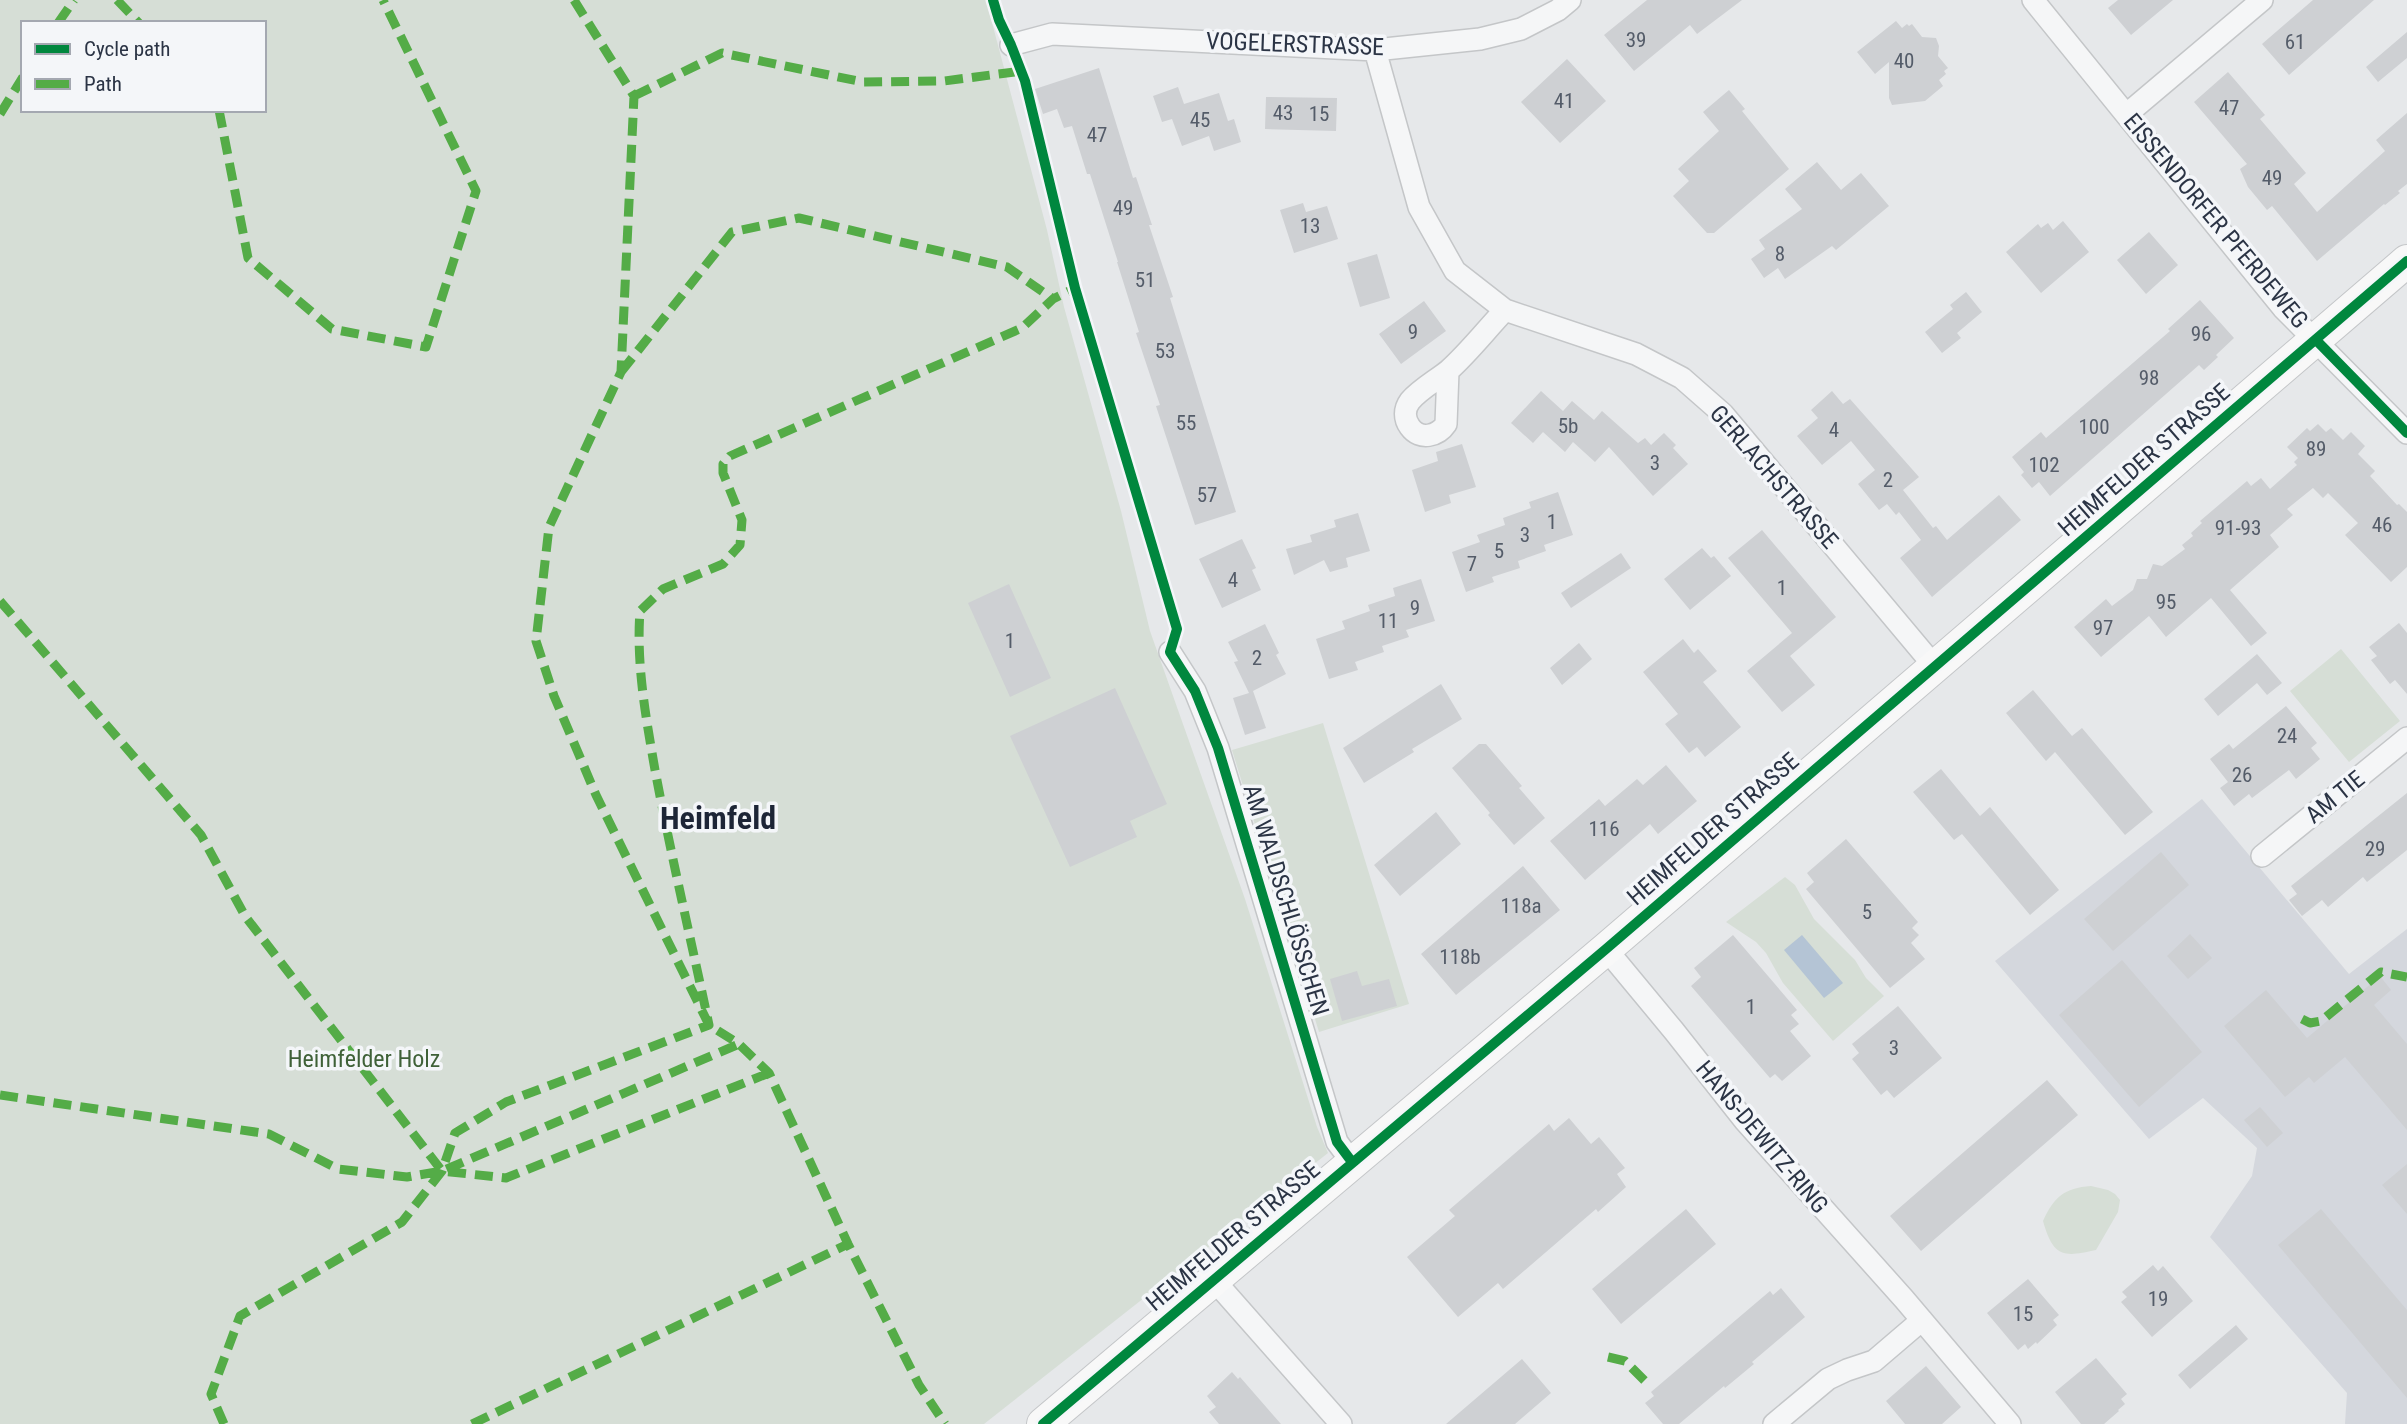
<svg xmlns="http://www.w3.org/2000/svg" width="2407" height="1424" viewBox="0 0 2407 1424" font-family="'Roboto Condensed',sans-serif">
<rect width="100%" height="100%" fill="#e6e8ea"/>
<!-- built -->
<path fill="#d4d7dd" d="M2202 799 2349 974 2407 929V1424H2345L2347 1393 2210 1237 2252 1176 2257 1148 2203 1098 2149 1139 1995 961Z"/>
<!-- green -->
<path fill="#d6ded6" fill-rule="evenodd" d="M0 0H986L1047 230 1064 307 1121 511 1150 631 1245 899 1317 1127 1328 1153 984 1424H0ZM23 23H264V110H23Z
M2341 649 2400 721 2349 762 2290 691Z
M1323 723 1409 1004 1319 1032 1232 750Z
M1785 877 1795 885 1814 919 1855 960 1866 978 1884 996 1833 1041 1783 983 1766 953 1756 942 1726 922Z
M2091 1186 2108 1190 2115 1194 2120 1200 2118 1212 2096 1250C2062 1258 2053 1256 2043 1221 2054 1197 2064 1188 2091 1186Z"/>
<!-- water -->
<path fill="#b4c4d5" d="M1802 935 1843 983 1824 998 1784 950Z"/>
<!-- building -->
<path fill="#ced0d3" d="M1647 0H1742L1697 34 1690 25 1634 71 1604 35Z
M2118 0H2173L2131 35 2108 8Z
M2313 0H2374L2289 75 2262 44Z
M1896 21 1902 28 1907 24 1909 26 1912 24 1922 37 1936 38 1939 46 1938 56 1948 68 1944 71 1946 74 1939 80 1943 86 1925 101 1892 105 1889 98V62L1875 74 1857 52Z
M2407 32V58L2378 82 2366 67Z
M1567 59 1606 101 1560 143 1521 102Z
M1099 68 1133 178 1136 177 1152 225H1149L1173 297 1170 298 1236 512 1195 525 1156 406 1160 405 1136 333 1139 332 1117 262H1118L1090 174H1087L1072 126 1064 128 1057 109 1043 114 1035 89Z
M2228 72 2265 115 2260 119 2306 173 2294 184 2317 212 2385 151 2376 140 2407 113V184L2398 191 2400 193 2385 205 2384 204 2317 261 2272 206 2267 210 2248 187 2240 169 2247 164 2194 102Z
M1178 87 1184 104 1219 93 1228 121 1234 119 1241 142 1214 151 1209 136 1182 146 1172 119 1162 122 1153 96Z
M1729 90 1745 109 1742 111 1789 169 1714 233H1707L1673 196 1689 181 1678 169 1719 131 1703 112Z
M1266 97 1337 98 1336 131 1265 129Z
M1817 162 1841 190 1861 173 1889 206 1836 250 1832 246 1785 279 1778 268 1764 278 1751 259 1765 249 1759 240 1802 209 1785 189Z
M1303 203 1306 212 1327 206 1338 239 1294 253 1280 210Z
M2063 221 2089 252 2041 293 2006 252 2038 224 2041 228 2048 223 2053 230Z
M2149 232 2178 265 2146 294 2117 260Z
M1377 254 1390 298 1360 307 1347 263Z
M1966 292 1982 312 1957 333 1961 338 1942 353 1925 332 1953 309 1950 305Z
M2200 300 2234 338 2216 355 2218 357 2204 370 2199 365 2050 496 2039 482 2032 488 2021 475 2024 472 2012 457 2041 432 2046 438 2170 331 2168 329Z
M1424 301 1446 331 1401 364 1379 334Z
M1541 391 1563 411 1572 401 1594 420 1602 411 1638 443 1645 438 1651 445 1664 433 1676 445 1673 448 1688 464 1653 496 1609 447 1595 462 1573 442 1565 452 1543 432 1533 443 1511 423Z
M1832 391 1843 404 1850 399 1919 477 1903 490 1933 528 1936 526 1947 540 1999 495 2021 520 1932 597 1900 558 1921 540 1899 512 1896 515 1887 504 1879 510 1858 484 1875 470 1851 441 1822 465 1797 436 1818 418 1811 410Z
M2318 424 2326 432 2331 428 2343 440 2351 432 2365 446 2358 454 2375 471 2370 476 2397 505 2399 504 2407 512V567L2391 582 2345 535 2358 523 2328 493 2323 498 2313 488 2287 509 2293 515 2270 535 2279 547 2230 590 2267 633 2251 646 2211 598 2166 637 2149 616 2101 657 2074 627 2106 599 2112 606 2133 590 2137 579H2147L2153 564 2162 566 2185 549 2182 545 2193 536 2191 533 2202 523 2200 521 2247 481 2251 486 2261 478 2270 489 2297 465 2294 462 2298 458 2287 447 2307 428 2310 431Z
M1462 444 1476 487 1449 495 1451 503 1425 512 1412 470 1438 461 1436 452Z
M1558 492 1573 535 1544 545 1546 551 1518 561 1520 568 1492 577 1494 582 1466 592 1452 552 1480 542 1477 535 1505 525 1503 518 1531 508 1529 502Z
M1358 513 1370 551 1346 558 1348 567 1330 572 1324 560 1294 575 1286 549 1312 542 1310 535 1336 527 1334 520Z
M1762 530 1836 617 1790 656 1815 685 1782 712 1747 671 1792 633 1728 558Z
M1242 539 1256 568 1252 570 1261 590 1222 608 1199 559Z
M1702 548 1711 558 1714 556 1731 576 1690 610 1664 579Z
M1621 553 1631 568 1571 608 1561 593Z
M1421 579 1435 621 1406 630 1409 637 1382 646 1384 652 1355 662 1358 670 1329 679 1316 639 1345 629 1342 621 1370 611 1368 605 1395 596 1393 588Z
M1009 584 1051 678 1010 697 968 603Z
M2399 623 2407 633V694L2395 680 2390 684 2371 660 2377 656 2369 647Z
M1265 624 1279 653 1276 655 1286 674 1251 692 1253 691 1266 728 1245 735 1233 698 1249 693 1234 662 1238 661 1228 642Z
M1683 639 1694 653 1698 649 1717 671 1703 682 1741 727 1705 757 1697 747 1689 753 1665 724 1678 714 1643 672Z
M1579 643 1592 659 1562 685 1550 668Z
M2257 654 2282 683 2267 695 2257 683 2218 716 2204 699Z
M1441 684 1462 719 1412 749 1414 752 1364 783 1343 748Z
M1115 688 1167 804 1130 821 1137 837 1070 867 1010 736Z
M2033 690 2072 736 2082 728 2153 812 2125 835 2055 752 2046 761 2006 713Z
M2286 706 2317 743 2311 748 2320 759 2296 779 2289 770 2252 798 2249 794 2234 806 2220 788 2228 782 2210 759 2229 744 2233 749Z
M1479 744H1486L1522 786 1519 788 1545 818 1514 845 1488 815 1490 813 1452 768Z
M1666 765 1697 801 1658 834 1650 824 1585 880 1550 841 1599 799 1605 806 1637 779 1643 785Z
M1941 769 1980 816 1990 807 2059 890 2030 915 1962 834 1954 840 1913 792Z
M2407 793V850L2367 882 2363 877 2328 907 2322 900 2302 916 2289 900 2297 894 2291 886Z
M1436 812 1461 844 1400 896 1374 865Z
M1846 839 1918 922 1912 928 1919 935 1911 943 1925 959 1890 988 1806 889 1814 882 1807 873Z
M2161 852 2189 885 2113 951 2084 919Z
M1523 866 1560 910 1456 995 1421 954Z
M2190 934 2212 958 2188 979 2167 956Z
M1733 935 1797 1010 1791 1015 1799 1024 1790 1031 1811 1056 1782 1081 1775 1074 1770 1078 1691 986 1701 977 1694 968Z
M2122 960 2202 1052 2139 1107 2059 1015Z
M1357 971 1362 986 1389 979 1397 1006 1342 1021 1330 979Z
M2380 976 2391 990 2374 1005 2407 1044V1130L2345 1057 2314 1083 2309 1077 2285 1097 2224 1026 2266 990 2307 1038Z
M1898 1006 1942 1058 1894 1098 1887 1090 1881 1095 1852 1059 1859 1053 1852 1044Z
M2047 1080 2078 1115 1921 1251 1890 1216Z
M2260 1107 2283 1133 2267 1147 2244 1120Z
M1569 1118 1591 1144 1599 1137 1625 1168 1617 1174 1626 1187 1598 1212 1596 1209 1503 1289 1498 1283 1458 1317 1407 1257 1455 1216 1449 1210 1549 1124 1554 1131Z
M2407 1164V1214L2382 1185Z
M1686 1209 1716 1244 1621 1324 1592 1289Z
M2321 1209 2407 1310V1398L2278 1245Z
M2153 1265 2158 1271 2163 1266 2193 1301 2152 1337 2121 1302 2127 1297 2122 1292Z
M2028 1279 2059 1315 2053 1320 2057 1325 2037 1344 2036 1342 2028 1349 2025 1344 2018 1350 1987 1313Z
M1781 1288 1805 1317 1752 1362 1754 1364 1725 1388 1724 1386 1679 1424H1663L1645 1403 1654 1396 1651 1392 1770 1291 1773 1295Z
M2236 1325 2248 1339 2190 1389 2178 1375Z
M2096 1358 2127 1394 2121 1399 2125 1404 2118 1410 2119 1411 2104 1424H2081L2055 1392Z
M1522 1359 1551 1393 1515 1424H1446Z
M1926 1366 1961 1407 1942 1424H1905L1886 1401Z
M1232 1372 1238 1379 1240 1377 1281 1424H1219L1209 1412 1216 1407 1207 1396Z"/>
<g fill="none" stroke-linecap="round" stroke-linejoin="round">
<defs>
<path id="street" d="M2033 0 2283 308 2407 433
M1011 45 1052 34 1375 50 1480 39 1521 29 1558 10 1570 0
M1375 50 1419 207 1455 271 1505 310 1636 354 1682 378 1723 414 1935 667
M2127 114 2262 0
M1448 371 1446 424C1438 436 1420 441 1410 427 1404 419 1404 409 1410 401 1420 389 1437 380 1449 370 1469 352 1486 330 1505 310
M1170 652 1195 691 1218 748 1337 1142 1352 1162
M2262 856 2407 738
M1606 949 1674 1031 1745 1121 1904 1299 2010 1424
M1213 1279 1341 1424
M1774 1424 1828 1379 1847 1370 1874 1361 1922 1320"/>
<path id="secondary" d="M1043 1424 1606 949 2407 261"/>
</defs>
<!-- street casing -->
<use href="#street" stroke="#c4c6c8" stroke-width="24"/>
<!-- secondary casing -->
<use href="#secondary" stroke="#c4c6c8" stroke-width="34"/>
<!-- street -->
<use href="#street" stroke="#f5f6f7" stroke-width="21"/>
<!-- secondary -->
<use href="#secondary" stroke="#f8f8f8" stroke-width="32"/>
<!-- quiet -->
<path stroke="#54ac47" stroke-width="9" stroke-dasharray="18 9" stroke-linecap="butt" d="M117 0 139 23
M574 0 634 96 621 372 549 527 536 641 554 696 596 795 709 1025 739 1044 769 1073 848 1244 919 1385 945 1424
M58 23 74 0
M634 96 722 53 863 82 944 81 1022 71
M219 110 248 258 332 329 426 347 476 191 383 0
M0 114 23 77
M621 372 732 232 799 218 1007 267 1053 299
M0 601 201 835 245 916 442 1171 506 1178 769 1073
M2302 1019 2310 1023 2321 1021 2381 972 2407 977
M0 1095 269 1134 338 1169 407 1177 442 1171 739 1044
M1608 1357 1625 1361 1645 1381
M224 1424 211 1394 240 1316 402 1222 442 1171 455 1133 506 1102 709 1025C691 940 671 855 655 770 646 718 636 664 640 611L663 589 723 564 740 545 742 520 723 473V464L730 456 1022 328 1053 299 1075 288
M472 1424 848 1244"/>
<defs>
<path id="cycleway" d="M993 0 999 20 1011 45 1025 81 1075 288 1177 629 1170 652 1195 691 1218 748 1337 1142 1352 1162
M2316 340 2407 433
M1043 1424 1606 949 2407 261"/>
</defs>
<!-- cycleway casing -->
<use href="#cycleway" stroke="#f4f6f9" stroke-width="15"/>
<!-- cycleway -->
<use href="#cycleway" stroke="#00873e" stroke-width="10"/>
</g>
<g text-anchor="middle" stroke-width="7" stroke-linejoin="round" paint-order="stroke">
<!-- number labels -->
<g font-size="21" fill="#545c69">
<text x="1636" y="47">39</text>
<text x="2295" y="49">61</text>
<text x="1904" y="68">40</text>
<text x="1564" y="108">41</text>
<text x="2229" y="115">47</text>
<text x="1283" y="120">43</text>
<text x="1319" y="121">15</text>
<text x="1200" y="127">45</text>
<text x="1097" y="142">47</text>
<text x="2272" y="185">49</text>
<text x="1123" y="215">49</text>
<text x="1310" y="233">13</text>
<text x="1780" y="261">8</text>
<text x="1145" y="287">51</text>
<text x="1413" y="339">9</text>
<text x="2201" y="341">96</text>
<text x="1165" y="358">53</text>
<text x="2149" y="385">98</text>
<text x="1186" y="430">55</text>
<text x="1568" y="433">5b</text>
<text x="2094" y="434">100</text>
<text x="1834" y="437">4</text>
<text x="2316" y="456">89</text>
<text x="1655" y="470">3</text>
<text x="2044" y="472">102</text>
<text x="1888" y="487">2</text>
<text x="1207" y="502">57</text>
<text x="1552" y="529">1</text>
<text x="2382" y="532">46</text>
<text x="2238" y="535">91-93</text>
<text x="1525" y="542">3</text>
<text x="1499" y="558">5</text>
<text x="1472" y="571">7</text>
<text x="1233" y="587">4</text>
<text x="1782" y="595">1</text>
<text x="2166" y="609">95</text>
<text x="1415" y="615">9</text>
<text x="1388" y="628">11</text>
<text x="2103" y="635">97</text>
<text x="1010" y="648">1</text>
<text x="1257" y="665">2</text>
<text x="2287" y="743">24</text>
<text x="2242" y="782">26</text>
<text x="1604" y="836">116</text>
<text x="2375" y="856">29</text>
<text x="1521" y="913">118a</text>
<text x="1867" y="919">5</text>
<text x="1460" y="964">118b</text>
<text x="1751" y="1014">1</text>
<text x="1894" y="1055">3</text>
<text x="2158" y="1306">19</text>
<text x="2023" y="1321">15</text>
</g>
<!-- street labels -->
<g font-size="24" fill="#2b3445" stroke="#f4f6f9">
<text transform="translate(1295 44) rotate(2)" y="8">VOGELERSTRASSE</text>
<text transform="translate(2216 221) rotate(50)" y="8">EISSENDORFER PFERDEWEG</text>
<text transform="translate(2144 460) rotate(-41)" y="8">HEIMFELDER STRASSE</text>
<text transform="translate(1774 477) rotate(49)" y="8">GERLACHSTRASSE</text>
<text transform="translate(2335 797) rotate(-39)" y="8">AM TIE</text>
<text transform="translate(1713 829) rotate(-41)" y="8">HEIMFELDER STRASSE</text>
<text transform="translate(1286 900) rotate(73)" y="8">AM WALDSCHLÖSSCHEN</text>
<text transform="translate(1762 1137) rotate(50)" y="8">HANS-DEWITZ-RING</text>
<text transform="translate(1233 1236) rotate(-40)" y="8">HEIMFELDER STRASSE</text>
</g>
<!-- park labels -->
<g font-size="24" fill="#3f6138" stroke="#f4f6f9">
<text x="364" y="1067">Heimfelder Holz</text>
</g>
<!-- district labels -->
<g font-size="32" font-weight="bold" fill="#1d2536" stroke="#f4f6f9">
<text x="718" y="829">Heimfeld</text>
</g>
</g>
<!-- legend -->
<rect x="21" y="21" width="245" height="91" fill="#f4f6f9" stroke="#a4a8b1" stroke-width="2"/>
<rect x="35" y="44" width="35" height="10" fill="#00873e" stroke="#a4a8b1" stroke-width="2"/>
<text x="84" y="56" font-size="21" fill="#2b3445">Cycle path</text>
<rect x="35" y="79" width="35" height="10" fill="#54ac47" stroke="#a4a8b1" stroke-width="2"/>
<text x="84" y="91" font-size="21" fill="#2b3445">Path</text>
</svg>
